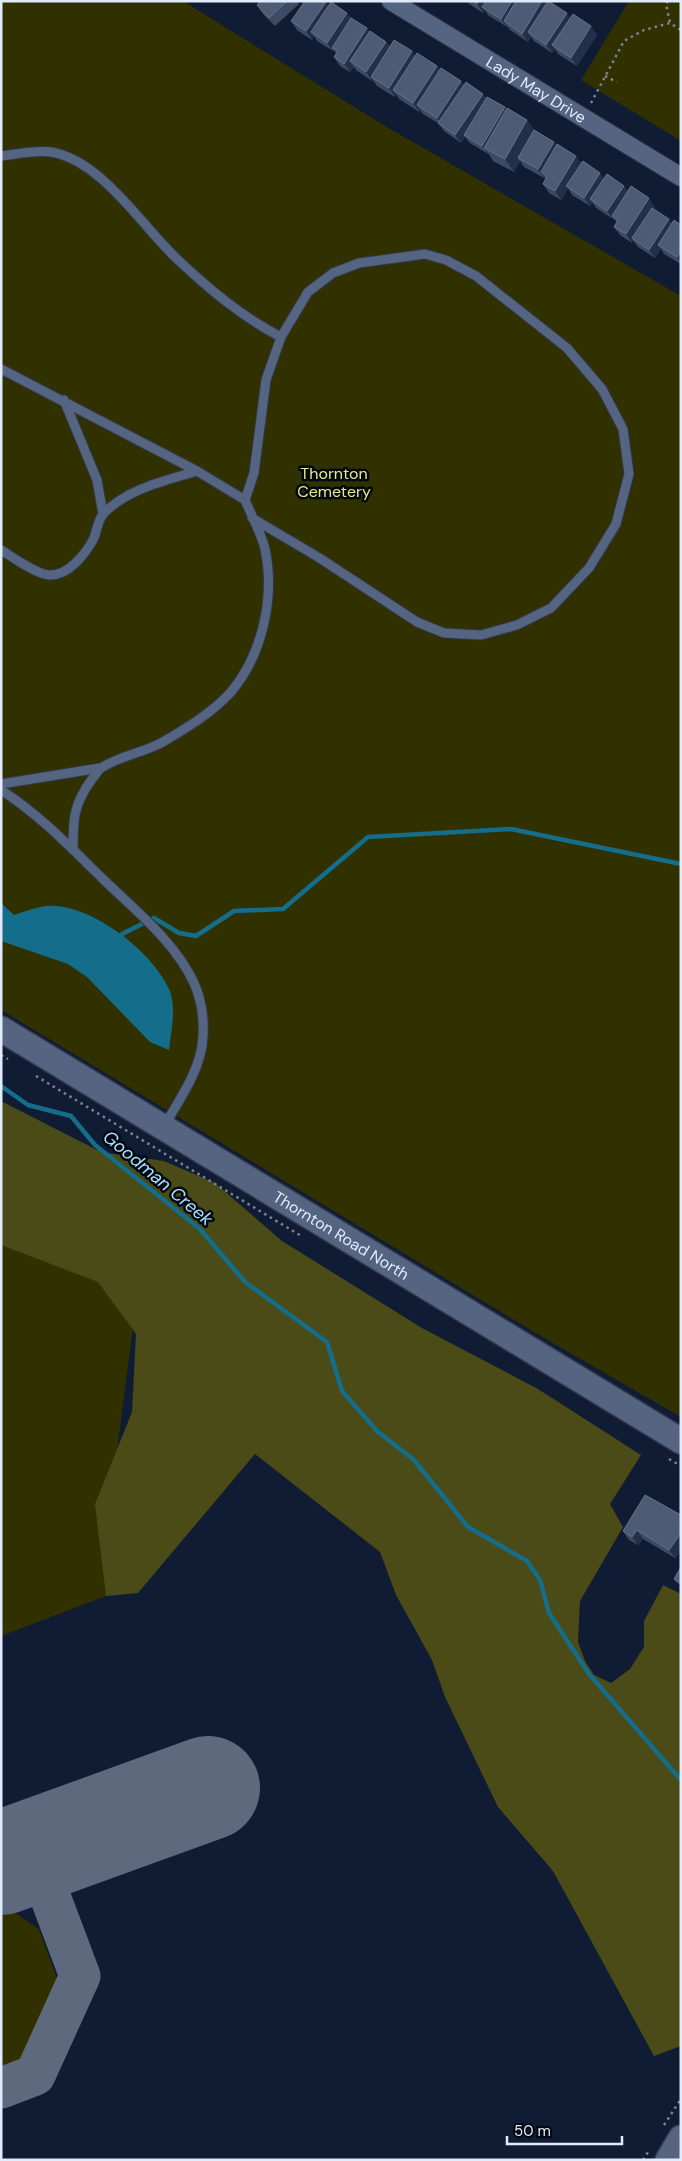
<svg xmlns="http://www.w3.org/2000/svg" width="682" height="2161" viewBox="0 0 682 2161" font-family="'DM Sans',sans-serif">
<rect width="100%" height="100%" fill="#101c34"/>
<!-- green -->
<path fill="#313100" d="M1 1H183L385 126 681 296V1417L539 1335 1 1010Z
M629 1H681V141L581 80Z
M1 1221 136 1304 110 1504 106 1596 1 1636Z
M1 1903 39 1929 60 1987 23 2063 1 2070Z"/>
<!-- forest -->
<path fill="#4a4b16" d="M1 1101 101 1152 164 1161 215 1183 282 1241 422 1328 538 1389 641 1455 610 1504 623 1527 580 1601 578 1642 585 1661 594 1675 611 1683 630 1669 644 1647V1621L663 1585 681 1594V2046L654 2056 553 1871 498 1807 445 1697 432 1660 396 1595 380 1552 255 1454 138 1593 106 1596 95 1504 132 1412 136 1334 98 1282 1 1245Z"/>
<!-- water -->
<path fill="#146d8b" d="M1 903 14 915C24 912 36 907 47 906 90 903 152 951 169 989 177 1007 171 1031 169 1050L150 1042 87 977 68 964 1 941Z"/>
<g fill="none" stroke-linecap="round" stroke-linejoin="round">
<!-- stream -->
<path stroke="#146d8b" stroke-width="4.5" d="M122 934 154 918 179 933 196 936 234 911 283 909 368 837 511 829 681 864
M1 1086 28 1105 71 1116 95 1145 200 1229 245 1282 327 1342 342 1391 377 1431 414 1460 468 1527 527 1561 540 1580 549 1613 589 1674 681 1780"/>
<!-- taxiway -->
<path stroke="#5e697e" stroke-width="41" d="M1 2088 35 2075 80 1976 33 1851"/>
<!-- runway -->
<path stroke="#5e697e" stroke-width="104" d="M1 1863 208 1788"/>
<defs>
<path id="service" d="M1 156C17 154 36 150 51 152 101 160 142 226 177 259 209 289 242 317 281 337
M1 369 197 471 245 500
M64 400 97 480 103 514
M1 550C13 557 35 574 49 575 69 576 86 553 94 538 97 530 98 519 104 513 129 488 165 481 197 471
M1 784 100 768
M1 790C40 815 71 848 104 880 136 911 175 942 194 983 201 999 204 1019 203 1036 202 1068 180 1099 164 1126
M73 850C73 820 73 805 92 779 95 776 98 770 101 768 119 756 142 753 161 743 185 729 212 713 231 692 263 654 275 596 265 549 261 532 251 515 245 500L254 473 266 380 281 337 308 292 333 273 359 263 425 254 446 260 476 276 567 348 602 389 623 429 629 474 616 524 589 568 551 608 517 625 481 635 444 633 417 622 318 557 252 518"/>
<g id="minor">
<path id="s1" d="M391 1 681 177"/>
</g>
<g id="secondary">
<path id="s2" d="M1 1029 681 1441"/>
<path d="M668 2160 681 2138"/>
</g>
</defs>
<!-- service casing -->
<use href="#service" stroke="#32384c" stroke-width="11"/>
<!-- minor casing -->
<use href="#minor" stroke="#32384c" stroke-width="20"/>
<!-- secondary casing -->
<use href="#secondary" stroke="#32384c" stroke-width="28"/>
<!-- path -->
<path stroke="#798498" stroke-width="2.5" stroke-dasharray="2.5 4" stroke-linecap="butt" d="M668 1 666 4 670 23
M605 76 617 82
M591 103 624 41 644 30 670 23 681 30
M1 1055 8 1059
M36 1076 303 1237
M669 1459 681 1466
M664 2125 681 2099
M643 2160 650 2149"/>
<!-- service -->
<use href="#service" stroke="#556481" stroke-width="9"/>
<!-- minor -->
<use href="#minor" stroke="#556481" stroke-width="18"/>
<!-- secondary -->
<use href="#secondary" stroke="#556481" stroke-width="25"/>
</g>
<!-- wall -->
<path fill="#3c4a63" d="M261 1H297L299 4 275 26 263 14 257 5Z
M465 1H549L570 18 597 35 577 66 558 54 555 49 552 53 534 41 531 37 528 42 510 30 507 26V27L488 15 485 10 483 13Z
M328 5 347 13 351 18 367 28 369 32 386 42 390 47 412 51 415 56 437 66 440 70 464 85 506 109 527 120 535 131 582 163 604 178 655 207 654 209 672 223 681 225V264L664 254 661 249 655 258 638 247 633 240 632 243 620 235 614 227 617 223 614 219H613L596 208 592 202 590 206 572 195 568 188 561 200 549 193 543 184 546 179 544 177V178L524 167 520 161 514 172 493 161 488 153V154L470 143 465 137 461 143 444 131 438 123 423 114 420 110 419 112 399 99 396 94 395 97 377 86 373 80 372 81 356 70 354 67 350 72 340 66 334 57 336 54 334 50 333 51 317 41 314 36 312 40 297 30 291 21Z
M681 1515V1550L675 1558 643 1539 638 1545 629 1540 623 1531Z
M681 1567V1585L677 1583 674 1579Z"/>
<!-- shaded-wall -->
<path fill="#23304a" d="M479 1H490L482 7 485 10 483 13 477 4Z
M512 1H523L504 21 507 26V27L501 19Z
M542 1H549L552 4 528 32 531 37 528 42 522 34Z
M326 2 332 10 311 32 314 36 312 40 306 31Z
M347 13 353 21 332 48 334 50 333 51 327 43Z
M567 13 573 22 552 45 555 49 552 53 546 45Z
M591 26 597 35 577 66 571 58Z
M367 28 373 37 350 61 354 67 350 72 344 64Z
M386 42 392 51 371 77 373 80 372 81 366 72Z
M412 51 418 60 393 90 396 94 395 97 389 88Z
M437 66 443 75 417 105 420 110 419 112 413 103Z
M461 81 467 89 443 126 437 118Z
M483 94 489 102 464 135 465 137 461 143 455 135Z
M505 107 511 116 484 148 488 153V154L482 146Z
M527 120 536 132 518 158 520 161 514 172 505 159Z
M554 142 560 151 541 172 544 177V178L538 169Z
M576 156 582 164 566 186 568 188 561 200 555 191Z
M600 173 606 182 590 199 592 202 590 206 584 198Z
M624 186 630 194 612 216 614 219H613L607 211Z
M649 198 655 207 634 240 632 238 633 240 632 243 626 234Z
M669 219 675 228 658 245 661 249 655 258 649 250Z
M681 251V263L677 257Z
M637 1530 643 1539 638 1545 632 1537Z
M681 1533V1550L675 1558 669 1550Z"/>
<!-- building -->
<path fill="#4e5b74" stroke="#657289" d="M261 1H287L269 18 257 5Z
M305 1 326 2 306 31 291 21Z
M472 1H479L477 4Z
M486 1H512L501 19 482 7Z
M516 1H542L522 34 504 21Z
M548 1 567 13 546 45 528 32Z
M331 2 347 13 327 43 311 32Z
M573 14 591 26 571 58 552 45Z
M351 18 367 28 344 64 334 57 338 51 332 48Z
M370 31 386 42 366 72 350 61Z
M394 40 412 51 389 88 371 77Z
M417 53 437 66 413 103 393 90Z
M441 68 461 81 437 118 417 105Z
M466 82 483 94 455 135 438 123Z
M487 97 505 107 482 146 464 135Z
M507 108 527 120 505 159 484 148Z
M534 130 554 142 538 169 518 158Z
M557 144 576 156 555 191 543 184 547 176 541 172Z
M583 161 600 173 584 198 566 186Z
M607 174 624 186 607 211 590 199Z
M631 186 649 198 626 234 614 227 618 220 612 216Z
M652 208 669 219 649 250 632 238Z
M674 220 681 225V251L677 257 658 245Z
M645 1495 681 1515V1533L669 1550 637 1530 632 1537 623 1531Z
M681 1567V1583L674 1579Z"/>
<g text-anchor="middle" stroke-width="5" stroke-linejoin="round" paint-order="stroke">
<!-- street labels -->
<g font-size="16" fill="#e1ebfb" stroke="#030711">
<text dy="6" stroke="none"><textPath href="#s1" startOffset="170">Lady May Drive</textPath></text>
<text dy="6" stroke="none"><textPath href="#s2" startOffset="398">Thornton Road North</textPath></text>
</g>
<!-- park labels -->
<g font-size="16" fill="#e7eb89" stroke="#030711">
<text x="334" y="479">Thornton<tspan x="334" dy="18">Cemetery</tspan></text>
</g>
<!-- water labels -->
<g font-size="18" font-style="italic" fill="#a5e2fd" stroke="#030711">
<text transform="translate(158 1178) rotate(40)" y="6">Goodman Creek</text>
</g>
</g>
<!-- border -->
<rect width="682" height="2161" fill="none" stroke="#e1ebfb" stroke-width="5"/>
<!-- scale -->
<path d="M507 2136v8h115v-8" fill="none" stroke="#e1ebfb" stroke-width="2.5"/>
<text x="514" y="2136" font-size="15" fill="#e1ebfb" stroke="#030711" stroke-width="4" paint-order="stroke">50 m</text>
</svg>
